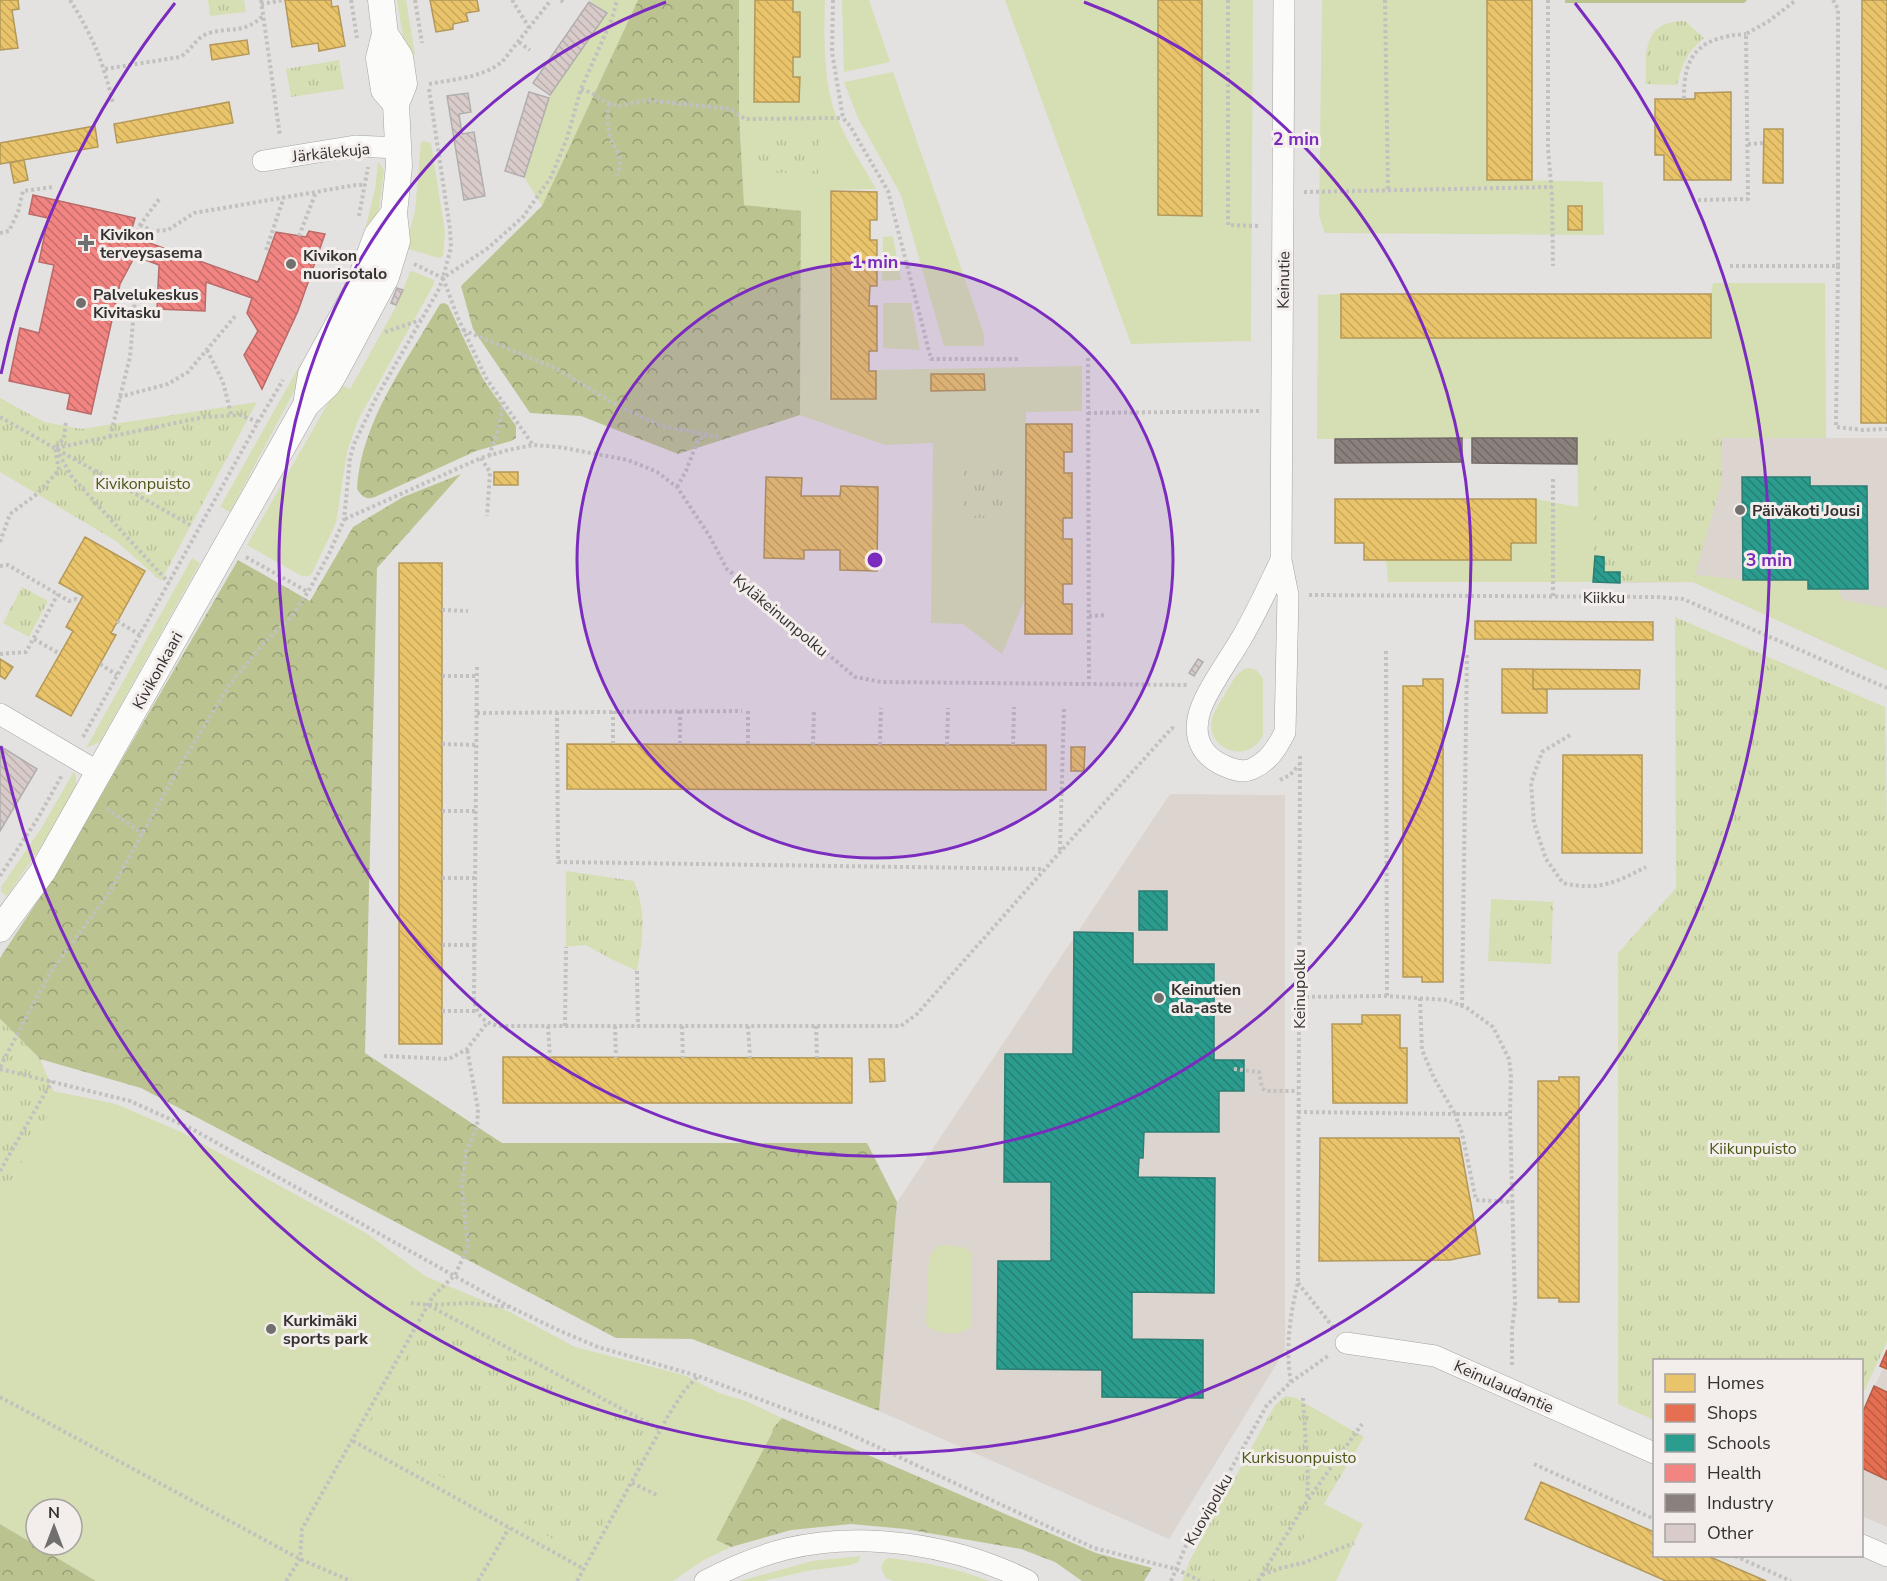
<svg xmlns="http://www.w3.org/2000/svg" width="1887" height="1581" viewBox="0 0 1887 1581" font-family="'Nunito Sans',sans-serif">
<defs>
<pattern id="forest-crowns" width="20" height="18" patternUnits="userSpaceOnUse" patternTransform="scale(1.5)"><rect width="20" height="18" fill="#bbc491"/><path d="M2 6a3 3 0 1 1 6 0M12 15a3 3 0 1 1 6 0" fill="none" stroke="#99a077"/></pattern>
<pattern id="park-tufts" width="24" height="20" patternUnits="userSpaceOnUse" patternTransform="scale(1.5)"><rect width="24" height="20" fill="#d6dfb3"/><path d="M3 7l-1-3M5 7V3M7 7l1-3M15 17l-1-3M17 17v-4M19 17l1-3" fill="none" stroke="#b8c09a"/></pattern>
<pattern id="homes-back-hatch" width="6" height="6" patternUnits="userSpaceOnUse" patternTransform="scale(1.5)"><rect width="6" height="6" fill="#e9c46a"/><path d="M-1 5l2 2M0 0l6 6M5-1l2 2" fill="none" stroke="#c8a95c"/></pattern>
<pattern id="shops-back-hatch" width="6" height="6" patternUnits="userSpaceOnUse" patternTransform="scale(1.5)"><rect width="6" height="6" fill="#e76f51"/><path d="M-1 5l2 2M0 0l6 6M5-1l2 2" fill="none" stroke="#bc5c44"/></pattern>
<pattern id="schools-back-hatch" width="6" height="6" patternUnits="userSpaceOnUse" patternTransform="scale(1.5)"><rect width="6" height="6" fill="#2a9d8f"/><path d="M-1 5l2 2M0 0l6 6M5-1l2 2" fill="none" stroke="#258175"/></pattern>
<pattern id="health-back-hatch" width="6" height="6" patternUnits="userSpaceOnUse" patternTransform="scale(1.5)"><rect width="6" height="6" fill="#f28482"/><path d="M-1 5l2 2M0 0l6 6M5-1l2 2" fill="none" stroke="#c56d6b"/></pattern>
<pattern id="industry-back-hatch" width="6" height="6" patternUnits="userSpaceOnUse" patternTransform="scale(1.5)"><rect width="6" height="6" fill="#8a817c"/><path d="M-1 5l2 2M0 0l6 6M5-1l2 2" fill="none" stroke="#726a66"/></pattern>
<pattern id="building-back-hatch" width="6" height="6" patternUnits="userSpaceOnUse" patternTransform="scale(1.5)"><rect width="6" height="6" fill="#d8cbc9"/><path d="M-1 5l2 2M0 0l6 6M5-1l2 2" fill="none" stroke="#baafad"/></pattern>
</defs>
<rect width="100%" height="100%" fill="#e4e2e0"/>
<!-- built -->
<path fill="#dbd4cf" d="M1594 438H1887V670L1693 582 1620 583Z
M1170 794 1285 795V1350L1169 1539 879 1411 897 1202Z
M1887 1350V1527L1862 1516V1414L1883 1368 1880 1366Z"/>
<!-- green -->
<path fill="#d6dfb3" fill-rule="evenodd" d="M397 0H406L415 55 406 57Z
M589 0H638L542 206 524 177 550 95 607 13Z
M739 0H825C824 35 823 82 836 115 846 141 863 165 876 189L830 190 829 397 875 398V370L1082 366V411L1026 412 1025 599 1002 654 963 624 931 623 933 443 885 445 800 415 801 212 744 206 739 114Z
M842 0H869L890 62 844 72Z
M1005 0H1253L1251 341 1131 344Z
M1322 0H1487V179L1603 182 1604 235 1325 233 1319 216Z
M893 72 984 334V346H944L901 195 858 118 844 82Z
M424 141 431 143 445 232 443 256 439 258 405 248 415 211 421 142Z
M378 162 384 170 378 217 364 234 375 189Z
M893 236 901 280 882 281 883 237Z
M412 271 434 280 433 286 358 420 347 452 336 523 312 573 310 576H302L247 545 339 384 350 389 398 303 410 272Z
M1713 283H1825L1826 438H1594L1688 574 1743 580H1808L1839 589 1842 600 1887 608V670L1693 582H1388L1386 560H1511V543H1536V499L1578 507 1577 439H1317L1318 295 1341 294V338H1711V294Z
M883 303H911L920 350 883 348Z
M301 363 307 367 230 512 220 507Z
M192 558 200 563 100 742 86 748Z
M1246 668C1255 668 1259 671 1263 679V735C1250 765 1205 751 1212 719 1214 710 1221 701 1225 694 1231 684 1235 674 1246 668Z
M74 771 76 777V787L51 832 7 896 1 892V887L42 827Z
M53 1091 116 1104 181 1132 366 1233 425 1276 510 1312 575 1347 684 1375 719 1393 746 1401 782 1418 777 1423 718 1541 731 1547 702 1561 673 1581H96L0 1524V1200L57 1100ZM36 1509H72V1545H36Z
M947 1245 966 1248 971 1253V1326C961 1337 941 1334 929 1328L926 1322 929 1257 937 1246Z
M1324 1504 1363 1524 1336 1581H1278Z
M861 1556 858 1562 851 1565 807 1571 764 1581H740L812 1561Z
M888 1558C923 1562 957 1568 989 1581H893L886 1578 881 1568 883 1562Z"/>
<!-- forest -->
<path fill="url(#forest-crowns)" d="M638 0H739V114L744 205 801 211 800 415 678 454 581 416 530 413 473 329 461 286 542 206Z
M1565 0H1747L1744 3H1565Z
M444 303 448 305 483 379 516 426V438L511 441 476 451 375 497C366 500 362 497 357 489 361 421 407 361 440 304Z
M461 474 377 568 365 1053 502 1143H867L897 1202 879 1411 692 1339 616 1338 141 1088 40 1059 0 1019V958L54 876 238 560 310 601 353 527 403 497Z
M782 1418 1096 1553 1152 1568 1144 1581H1082L1055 1562 1021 1549 905 1529 851 1524 791 1530 731 1547 716 1540 772 1433 773 1428Z
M0 1524 96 1581H0Z"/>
<!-- park -->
<path fill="url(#park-tufts)" d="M208 0H244L246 12 210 16Z
M1685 21 1704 38C1686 54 1683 62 1677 85L1646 84C1645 51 1643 21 1685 21Z
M339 60 344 89 291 97 286 69Z
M758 131 820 133 818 174 757 172Z
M0 398 44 422 81 429 257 402 161 581 116 541 0 472Z
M1594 438H1722V481L1693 582H1593Z
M964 465H1006V518H963Z
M22 587 48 601 29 637 3 623Z
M1675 617 1885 707 1887 829V1342L1862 1396V1360H1654V1420L1618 1404V953L1676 888Z
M566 871 634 881C647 914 643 936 637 971L611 959 586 945 566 947Z
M1491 899 1553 902 1551 964 1488 961Z
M0 1019 40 1059 57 1100 0 1200Z
M431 1312 655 1435 585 1557 363 1433Z
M1285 1396 1296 1398 1364 1437 1278 1581H1182L1190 1560 1275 1405Z"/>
<!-- homes -->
<path fill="url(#homes-back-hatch)" stroke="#b39859" stroke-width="1.5" d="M0 0H18L19 9 12 10 18 48 0 50Z
M285 0H331L332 7 338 6 345 46 319 51 318 43 292 47Z
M430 0H477L479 11 466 13 468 21 453 24V29L436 32Z
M755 0H793V12H800V57H793V77H800L799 102H754Z
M1158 0H1202V216L1158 215Z
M1487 0H1532V180H1487Z
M1862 0H1887V423H1861Z
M247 40 249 54 212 60 210 45Z
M1731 92V180H1664V155H1655V99H1695V93Z
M229 102 233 123 117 143 114 124Z
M95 126 98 147 0 164V143Z
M1764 129H1783V183H1763Z
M24 160 28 180 14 183 10 163Z
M831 191 877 192V220H870V240H877V286H870L869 306H877V351H869V371H876V399H831Z
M1568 206H1582V230H1568Z
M1341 294H1711V338H1341Z
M931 374H984L985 390 931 391Z
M1026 424H1072V452H1064V473H1072V518H1063V539H1072V584H1063V604H1072V634H1025Z
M494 472H518V485H494Z
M766 477 802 478 801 496H840L841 486 878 487 877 571 840 570V550H804V559L764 558Z
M1335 499H1536V543H1511V560H1364V543H1335Z
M85 537 145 571 111 633 116 635 71 716 36 696 73 631 66 627 83 596 59 583Z
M399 563H442V1044H399Z
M1475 621 1653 622V640L1475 639Z
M0 659 13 667 5 679 0 676Z
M1502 669H1533V689H1547V713H1502Z
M1533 669 1640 670 1639 689H1533Z
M1423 679H1443V982H1422V977H1403V686H1423Z
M567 744 1046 745V790L567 789Z
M1071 747H1085L1084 771H1071Z
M1563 755H1642V853H1562Z
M1362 1015H1400V1048H1407V1103H1333L1332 1024H1362Z
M503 1057 852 1058V1103H503Z
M869 1059H884L885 1081 870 1082Z
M1559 1077H1579V1302H1559V1298H1538V1081H1559Z
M1320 1138H1459L1480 1254 1450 1260 1319 1261Z
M1541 1482 1654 1532V1556H1708L1766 1581H1666L1525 1519Z"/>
<!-- shops -->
<path fill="url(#shops-back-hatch)" stroke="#b15d47" stroke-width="1.5" d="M1887 1350V1369L1880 1366Z
M1874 1386 1887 1392V1480L1862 1468V1414Z"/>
<!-- schools -->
<path fill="url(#schools-back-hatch)" stroke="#2d7d73" stroke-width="1.5" d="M1742 477H1810V486H1867L1868 589H1808V580H1743Z
M1595 556 1604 557V572H1620V583L1593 582Z
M1139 891H1167V930H1139Z
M1074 932 1133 933V964H1214V1060H1244V1091H1219V1132H1144L1143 1158H1139L1138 1177 1215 1178 1214 1293 1132 1292V1339L1203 1340V1398L1102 1397V1370L997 1369 998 1261H1051V1182H1004L1005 1054H1073Z"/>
<!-- health -->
<path fill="url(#health-back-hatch)" stroke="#b96b6a" stroke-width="1.5" d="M33 195 135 218 130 236 258 282 276 232 306 237 309 231 325 234 298 311 262 389 244 355 258 331 247 313 252 298 206 282 205 311 157 309 159 265 135 256 120 284 91 414 67 409 70 394 9 381 20 328 39 333 54 265 39 262 48 218 29 214Z"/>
<!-- industry -->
<path fill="url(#industry-back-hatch)" stroke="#706966" stroke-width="1.5" d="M1462 438V462L1335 463V439Z
M1472 438H1577V464L1472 463Z"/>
<!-- building -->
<path fill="url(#building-back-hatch)" stroke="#b0afae" stroke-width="1.5" d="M589 2 607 13 550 95 533 83Z
M529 92 549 98 524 177 505 171Z
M468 93 471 112 459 114 462 134 474 132 485 196 464 200 447 96Z
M397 288 403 290 396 305 391 303Z
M1198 659 1203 662 1194 676 1189 673Z
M0 746 37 769 0 831Z"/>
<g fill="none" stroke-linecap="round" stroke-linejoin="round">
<defs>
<path id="minor" d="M263 161 355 146 399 148
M1281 560C1268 587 1256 614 1241 639 1230 658 1206 691 1200 711 1192 736 1201 756 1225 766 1234 770 1243 773 1252 769 1269 761 1277 748 1285 732L1288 595 1281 560 1284 0
M0 714 100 773
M1346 1343 1435 1356 1654 1453
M1862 1545 1887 1556
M705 1581C730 1568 758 1556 786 1549 863 1530 957 1545 1028 1581"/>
<path id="tertiary" d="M381 0 385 34 379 58 384 90 396 104
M306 405 311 374 356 292 377 235 394 213
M0 929 43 871 306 405 328 384 334 374 386 277 397 241 394 213 399 166 396 104 404 84 400 57 385 34"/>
</defs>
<!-- minor casing -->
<use href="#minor" stroke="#a5a3a2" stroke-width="22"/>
<!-- tertiary casing -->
<use href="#tertiary" stroke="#a5a3a2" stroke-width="27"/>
<!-- path -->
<path stroke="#c2c1c0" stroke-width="4" stroke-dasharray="3 3" stroke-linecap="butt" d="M70 0C92 35 104 63 113 104
M261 0 280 136
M351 0 357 38
M415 0 422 43
M512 0 530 29
M561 0 563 2
M833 0 832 52 843 118 850 126 888 191 931 359H1018
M1228 0V225L1259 226
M1385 0 1388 190
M1548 0V149L1552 195 1553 266
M1833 0 1838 9V266
M261 4 284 0
M519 42 530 50
M105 69 180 57C191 51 196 37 209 33 233 26 242 35 263 16
M429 84C454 79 481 78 502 62L551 0
M429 89 450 229 451 248 443 277
M581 89 592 93 605 102 619 106 647 100 730 109 745 119 843 118
M1684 99C1683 53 1701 37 1746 34
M609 104C607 115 607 127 611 138 617 155 624 155 617 175
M1748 144 1764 143
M1304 192 1552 187
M1698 200 1748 199 1746 34 1769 21 1796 0
M359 216 368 167
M140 225 153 231 168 230 194 213 356 185H366
M0 233 9 231 18 212 23 191 53 187
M299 236 316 192
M135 237 140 225 160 198
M266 250 284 197
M414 264 443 278
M1730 266H1838L1836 427 1863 430 1887 429
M443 278 458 318 486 378 533 445
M463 330 557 369 620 407 662 426 722 438
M385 332 421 320
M207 350 223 382 231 414
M1088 358 1089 684
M119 397 168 384 188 372 237 314
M1088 413 1261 411
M0 417 192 526
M110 437 130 357 135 299
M56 448 204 417 240 415 258 422
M56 449 72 477 169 583
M489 456 500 425 502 402
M481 458 490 472 487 516
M1553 479V597
M677 487 686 471 698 440 706 435
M345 519 481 458 508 450 533 445 559 447 628 460 657 472 677 487 709 535 727 569 855 677 882 682 1188 685
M0 542 10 514 37 494 59 470 55 448 64 438 66 421
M246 557 308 592
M0 566 8 565 69 601 76 599 80 601
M1309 595 1657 597 1683 599 1887 688
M442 610 468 611
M1089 616 1107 615
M117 621 140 635
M34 639 60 654
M1386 651 1387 996
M0 654 26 652 58 594
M100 664 117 675
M477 667 474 999C476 1015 485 1024 500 1026H901L917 1014 1060 852 1172 728 1174 729
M442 676H477
M613 711V744
M680 711V744
M557 712 558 862 1044 869
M477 713 742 711
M1570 735 1542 752 1531 783 1534 823 1546 859 1563 883C1598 891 1615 883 1646 867
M83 737 258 422 283 380
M442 744 477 745
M748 744V711
M813 745 814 709
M880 745 881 708
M947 745 948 708
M1013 745 1014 707
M1280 780 1290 775 1299 765
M107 809 143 834
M442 811H476
M1060 850 1064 707
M0 876 38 818 62 775
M442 878H475
M442 945H475
M637 971 638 1026
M1300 997 1387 996 1447 1000 1467 1008 1493 1027 1509 1059 1511 1074 1510 1114 1515 1305 1512 1329V1366
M1420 998 1422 1050 1434 1078 1455 1114H1510
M1462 1006 1467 652
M442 1011H477
M548 1026 550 1057
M565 1026 566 947
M615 1026 616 1058
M682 1026 683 1058
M748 1026 750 1058
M816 1026 817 1058
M384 1056 449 1059 467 1049 487 1023
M0 1067 50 973 109 893 180 766 230 684 264 643 292 616 308 592 329 554 344 520 350 458 354 444 376 398 438 291 443 278 488 248 523 217 551 177 567 138 581 89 612 19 617 0
M0 1069 130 1101 192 1129 510 1307 558 1330 598 1347 698 1376 841 1430 1094 1548 1176 1569 1200 1581
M1234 1069 1259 1072 1262 1088 1266 1091H1298
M1298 1112 1455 1114 1462 1133 1476 1200 1512 1202
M0 1171 52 1081
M1298 1283 1333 1327
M411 1303 428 1305 661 1430
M429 1305 469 1303 508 1307
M1291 1382C1285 1350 1290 1314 1298 1283L1300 754
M0 1397 300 1559 351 1581
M1303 1398 1308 1479 1307 1499
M353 1441 584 1569
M1534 1464 1654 1519
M632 1483 657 1495
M1735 1556 1791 1581
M1262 1575 1281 1568 1303 1563 1354 1543
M286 1581 300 1559 302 1529 433 1296 455 1275 468 1247 462 1187 466 1152 477 1127 478 1109 467 1049
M478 1581 509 1528
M577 1581 668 1416 684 1391 698 1376
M1171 1581 1193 1529 1222 1485 1267 1405 1291 1382 1328 1356
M1258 1581 1307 1501 1362 1424"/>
<!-- minor -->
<use href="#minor" stroke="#fbfbfa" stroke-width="21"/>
<!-- tertiary -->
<use href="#tertiary" stroke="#fbfbfa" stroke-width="26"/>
</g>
<!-- distance rings -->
<circle cx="875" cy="560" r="298" fill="#7b2cbf" fill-opacity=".12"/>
<g fill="none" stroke="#7b2cbf" stroke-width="3">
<circle cx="875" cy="560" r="298"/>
<path d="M1084 2A596 596 0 1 1 666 2"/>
<path d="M1 374A894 894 0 0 1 175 3M1575 3A894 894 0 1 1 1 746"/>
</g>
<!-- markers -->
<g fill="#72706e" stroke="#f3eeeb" stroke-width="2">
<path d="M83 234h6v6h6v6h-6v6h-6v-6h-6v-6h6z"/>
<circle cx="291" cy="264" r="6"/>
<circle cx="81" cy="303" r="6"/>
<circle cx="1740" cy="510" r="6"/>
<circle cx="1159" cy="998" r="6"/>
<circle cx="271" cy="1329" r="6"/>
</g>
<g text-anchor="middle" stroke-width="6" stroke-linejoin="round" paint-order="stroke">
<!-- street labels -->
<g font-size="16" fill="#343231" stroke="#f3eeeb">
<text transform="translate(331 152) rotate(-6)" y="6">Järkälekuja</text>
<text transform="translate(1283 280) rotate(-89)" y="6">Keinutie</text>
<text x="1604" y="603">Kiikku</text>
<text transform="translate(781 615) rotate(40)" y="6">Kyläkeinunpolku</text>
<text transform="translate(157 670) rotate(-61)" y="6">Kivikonkaari</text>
<text transform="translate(1299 989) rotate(-90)" y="6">Keinupolku</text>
<text transform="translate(1504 1386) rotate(24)" y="6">Keinulaudantie</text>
<text transform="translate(1208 1509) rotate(-60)" y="6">Kuovipolku</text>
</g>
<!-- poi labels -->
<g font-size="16" font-weight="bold" fill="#343231" stroke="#f3eeeb" text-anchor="start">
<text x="100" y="240">Kivikon<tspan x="100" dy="18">terveysasema</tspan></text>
<text x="303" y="261">Kivikon<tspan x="303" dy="18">nuorisotalo</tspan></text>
<text x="93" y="300">Palvelukeskus<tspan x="93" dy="18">Kivitasku</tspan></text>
<text x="1752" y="516">Päiväkoti Jousi</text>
<text x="1171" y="995">Keinutien<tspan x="1171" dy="18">ala-aste</tspan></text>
<text x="283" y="1326">Kurkimäki<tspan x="283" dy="18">sports park</tspan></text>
</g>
<!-- park labels -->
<g font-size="16" fill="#4c5815" stroke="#f3eeeb">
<text x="143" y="489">Kivikonpuisto</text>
<text x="1753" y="1154">Kiikunpuisto</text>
<text x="1299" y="1463">Kurkisuonpuisto</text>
</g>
</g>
<circle cx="875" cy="560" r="9" fill="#7b2cbf" stroke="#f3eeeb" stroke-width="3"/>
<g font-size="18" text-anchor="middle" font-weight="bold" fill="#7b2cbf" stroke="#f3eeeb" stroke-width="6" stroke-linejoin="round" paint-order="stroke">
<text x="1296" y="145">2 min</text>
<text x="875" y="268">1 min</text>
<text x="1769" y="566">3 min</text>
</g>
<!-- legend -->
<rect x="1653" y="1359" width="210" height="198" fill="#f3eeeb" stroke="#a7a3a1" stroke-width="1.5"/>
<rect x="1665" y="1374" width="30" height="18" fill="#e9c46a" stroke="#a7a3a1" stroke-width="1.5"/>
<text x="1707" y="1389" font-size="18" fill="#343231">Homes</text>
<rect x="1665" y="1404" width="30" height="18" fill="#e76f51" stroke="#a7a3a1" stroke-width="1.5"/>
<text x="1707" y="1419" font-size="18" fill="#343231">Shops</text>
<rect x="1665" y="1434" width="30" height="18" fill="#2a9d8f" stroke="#a7a3a1" stroke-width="1.5"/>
<text x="1707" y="1449" font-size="18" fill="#343231">Schools</text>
<rect x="1665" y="1464" width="30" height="18" fill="#f28482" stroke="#a7a3a1" stroke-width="1.5"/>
<text x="1707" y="1479" font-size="18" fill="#343231">Health</text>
<rect x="1665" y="1494" width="30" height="18" fill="#8a817c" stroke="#a7a3a1" stroke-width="1.5"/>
<text x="1707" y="1509" font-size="18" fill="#343231">Industry</text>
<rect x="1665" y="1524" width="30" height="18" fill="#d8cbc9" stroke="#a7a3a1" stroke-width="1.5"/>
<text x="1707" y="1539" font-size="18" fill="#343231">Other</text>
<!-- north arrow -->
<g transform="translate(54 1527)"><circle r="28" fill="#f3eeeb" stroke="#a7a3a1" stroke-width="1.5"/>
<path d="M0-4.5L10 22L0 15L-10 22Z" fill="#72706e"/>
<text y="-9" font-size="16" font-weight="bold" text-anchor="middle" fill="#343231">N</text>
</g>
</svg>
